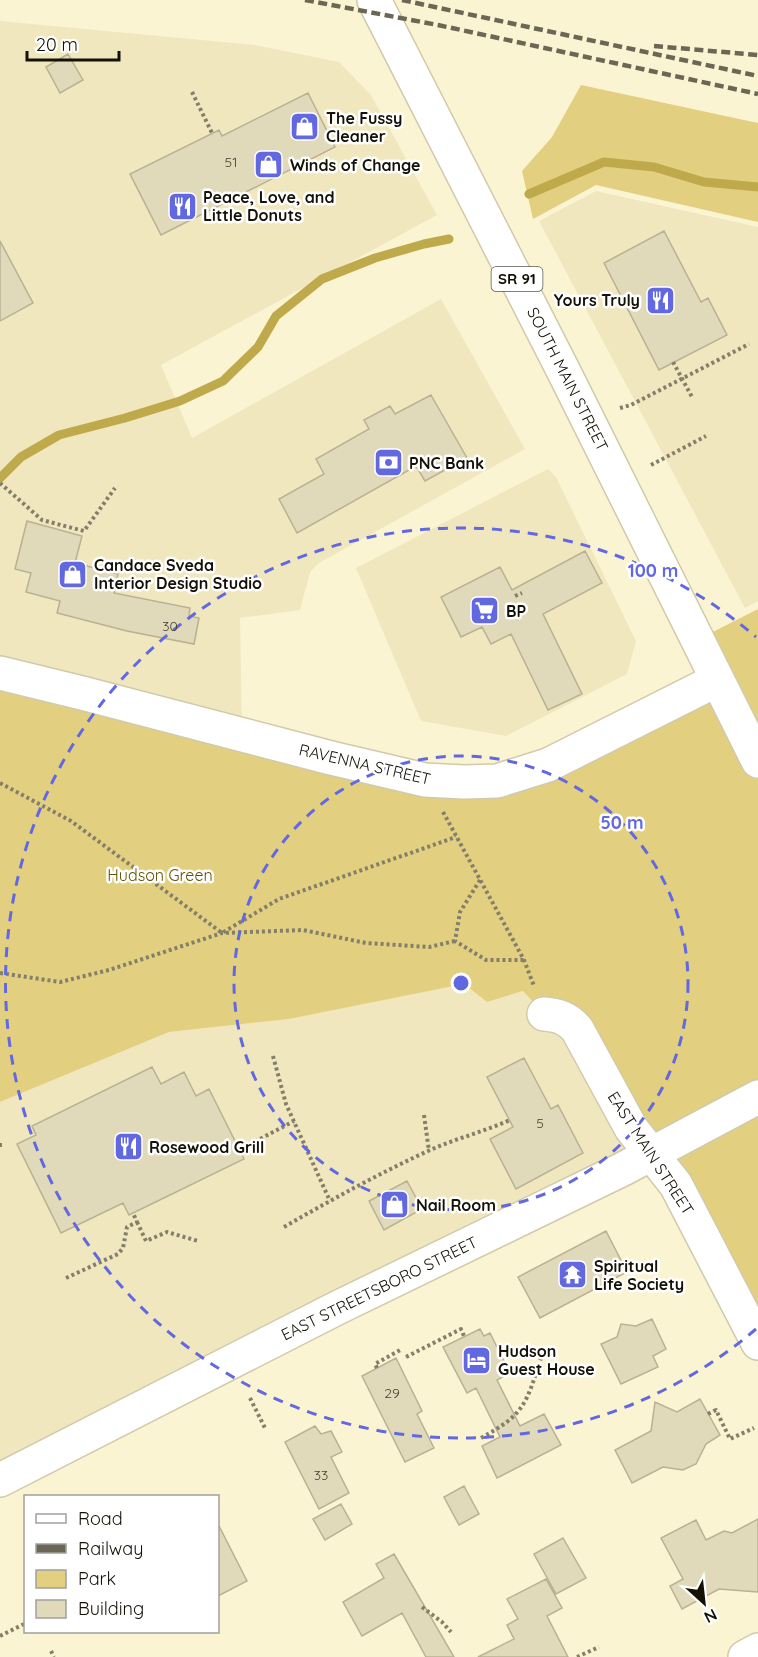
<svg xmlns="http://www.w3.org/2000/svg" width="758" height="1657" viewBox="0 0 758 1657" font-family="Quicksand,sans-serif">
<rect width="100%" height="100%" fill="#fbf4d3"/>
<!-- built -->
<path fill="#f0e7bf" d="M0 21 255 45 339 62 371 95 437 215 161 365 192 438 441 299 525 449 319 563 310 572 300 610 240 618 242 735 0 673Z
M596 191 758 227V601L745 608 539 221Z
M548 469 556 477 636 641 627 674 506 736 421 721 356 568Z
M464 984 487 1002 523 991 538 1008 559 1020 637 1157 0 1470V1102L169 1032 289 1019Z"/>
<!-- green -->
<path fill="#e2d080" d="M581 85 758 123V222L596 185 533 219 522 171 552 137Z
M758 609V1343L577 1029 544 1014 523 991 487 1002 464 984 289 1019 169 1032 0 1102V674L464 782 716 681 697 640Z"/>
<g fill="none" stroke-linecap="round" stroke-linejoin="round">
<!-- stream -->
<path stroke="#bfaa4b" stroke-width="9" d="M529 194 604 162 654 167 704 182 758 187
M0 478 21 457 59 435 125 418 180 401 223 381 258 347 276 316 322 279 375 258 424 244 449 239"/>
</g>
<!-- building -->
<path fill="#e1daba" stroke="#b8b192" stroke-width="1.5" d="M68 54 83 80 60 93 46 67Z
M308 93 335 147 161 235 130 174 219 130 222 136Z
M664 231 701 302 708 298 727 335 659 370 604 263Z
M0 241 33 303 0 321Z
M431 395 467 458 425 481 416 466 297 533 279 499 324 474 316 459 369 429 364 420 390 406 395 414Z
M27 521 82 536 75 563 118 574 114 593 190 608 189 616 199 618 194 644 127 631 57 613 60 601 26 592 31 573 15 569Z
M585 551 602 583 543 614 582 694 548 710 511 634 491 644 482 627 461 637 441 597 500 567 512 590Z
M524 1058 551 1109 558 1105 583 1153 516 1189 490 1139 513 1127 487 1077Z
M152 1067 161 1084 184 1072 196 1096 209 1089 244 1159 129 1215 123 1203 61 1233 17 1144 36 1135 32 1126Z
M407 1181 422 1209 384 1230 369 1201Z
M606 1231 627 1272 540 1318 518 1277Z
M652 1319 666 1349 653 1356 658 1367 621 1384 601 1344 617 1337 621 1324 636 1326Z
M480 1329 484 1336 490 1333 510 1373 497 1380 520 1426 544 1414 561 1445 497 1478 482 1446 500 1437 476 1388 467 1393 443 1347Z
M396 1358 422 1411 417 1414 434 1448 405 1462 362 1376Z
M700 1399 720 1435 706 1444 696 1464 683 1470 663 1467 632 1483 615 1450 651 1431 655 1402 677 1412Z
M315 1426 321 1434 331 1431 342 1452 331 1457 349 1493 319 1509 285 1442Z
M464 1486 479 1514 459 1525 444 1497Z
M341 1504 352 1524 325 1540 313 1519Z
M758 1519V1592L719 1589 682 1609 670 1586 683 1579 661 1538 696 1520 706 1540 724 1531 732 1533Z
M218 1524 247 1581 218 1596Z
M563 1538 586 1578 556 1594 534 1554Z
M394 1554 422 1602 454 1657H426L402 1613 362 1636 343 1602 384 1578 376 1564Z
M546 1579 562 1608 547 1616 568 1657H478L514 1639 507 1625 518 1619 507 1599Z"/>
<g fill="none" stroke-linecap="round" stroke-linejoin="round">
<defs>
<path id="street" d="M544 1014C558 1015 567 1018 577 1029L631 1128 676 1185 758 1343
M745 1657 758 1650"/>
<path id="secondary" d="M0 673 82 693 331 758 425 780 464 782 497 781 548 765 717 680
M0 1480 337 1308 623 1169 758 1097"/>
<path id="primary" d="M374 0 565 374 758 761"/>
</defs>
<!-- street casing -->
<use href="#street" stroke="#d1caaa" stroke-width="36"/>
<!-- secondary casing -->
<use href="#secondary" stroke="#d1caaa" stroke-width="36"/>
<!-- primary casing -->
<use href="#primary" stroke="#d1caaa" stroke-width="36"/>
<!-- path -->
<path stroke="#847f6a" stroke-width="4" stroke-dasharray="3 3" stroke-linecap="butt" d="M192 92 212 133
M673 362 692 397
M620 408 631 405 749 344
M651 465 706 436
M0 483 42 520 84 531 115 488
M515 596 522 593
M0 783 71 821 222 933 279 899 456 837
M443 812 524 960 534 986
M480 880 460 912 455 941 486 960H524
M0 973 60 982 109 970 222 933 303 930 366 943 429 947 455 941
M273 1056 286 1104 330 1201
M424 1115 429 1151
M0 1145H2
M239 1150 294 1121
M137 1222 146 1241 167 1232 198 1241
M284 1227C331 1200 378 1174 428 1151 454 1139 483 1132 510 1120
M66 1278 118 1254 123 1248 127 1227 137 1222 133 1213
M406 1357 461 1329 464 1336
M377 1368 375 1364 402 1349
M250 1398 266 1430
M708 1414 716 1410 730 1439 754 1428
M481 1438C525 1414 526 1404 541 1358
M422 1607 442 1622 451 1632
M0 1636 26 1623
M51 1651 54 1657
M577 1657 599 1647"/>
<!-- street -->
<use href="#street" stroke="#fff" stroke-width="33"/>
<!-- secondary -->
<use href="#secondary" stroke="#fff" stroke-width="33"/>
<!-- primary -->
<use href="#primary" stroke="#fff" stroke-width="33"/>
<!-- rail -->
<path stroke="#6b6754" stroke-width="4.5" stroke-dasharray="9 4.5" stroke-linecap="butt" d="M305 0 438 25 758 94
M402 0 758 76
M654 46 758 55"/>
</g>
<!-- distance rings -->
<g fill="none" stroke="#6268e0" stroke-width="3" stroke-dasharray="10 8">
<circle cx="461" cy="983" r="227"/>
<path d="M756 1329A455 455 0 1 1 756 637"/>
</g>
<!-- icons -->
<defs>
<symbol id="shop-square" viewBox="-11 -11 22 22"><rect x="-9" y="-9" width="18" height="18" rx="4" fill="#6268e0" stroke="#fff"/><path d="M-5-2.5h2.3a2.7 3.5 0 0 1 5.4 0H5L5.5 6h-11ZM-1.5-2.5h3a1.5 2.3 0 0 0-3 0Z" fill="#fff"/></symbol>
<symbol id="restaurant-square" viewBox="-11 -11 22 22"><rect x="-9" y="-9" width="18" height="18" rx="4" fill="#6268e0" stroke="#fff"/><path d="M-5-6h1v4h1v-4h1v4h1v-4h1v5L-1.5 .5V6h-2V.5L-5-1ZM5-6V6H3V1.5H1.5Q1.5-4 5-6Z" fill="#fff"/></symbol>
<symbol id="bank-square" viewBox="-11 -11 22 22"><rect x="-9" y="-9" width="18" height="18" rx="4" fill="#6268e0" stroke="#fff"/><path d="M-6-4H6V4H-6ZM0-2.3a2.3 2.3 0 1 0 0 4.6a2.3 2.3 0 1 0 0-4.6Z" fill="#fff"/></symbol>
<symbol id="supermarket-square" viewBox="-11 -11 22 22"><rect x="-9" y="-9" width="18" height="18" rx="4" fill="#6268e0" stroke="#fff"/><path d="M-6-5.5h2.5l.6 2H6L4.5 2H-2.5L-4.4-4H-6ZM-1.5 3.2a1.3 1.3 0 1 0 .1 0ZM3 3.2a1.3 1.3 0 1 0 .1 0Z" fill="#fff"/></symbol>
<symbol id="temple-square" viewBox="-11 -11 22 22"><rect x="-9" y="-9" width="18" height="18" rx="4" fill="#6268e0" stroke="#fff"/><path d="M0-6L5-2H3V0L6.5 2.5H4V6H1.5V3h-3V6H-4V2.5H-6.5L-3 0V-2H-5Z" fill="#fff"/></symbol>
<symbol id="hotel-square" viewBox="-11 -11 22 22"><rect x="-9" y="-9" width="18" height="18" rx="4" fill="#6268e0" stroke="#fff"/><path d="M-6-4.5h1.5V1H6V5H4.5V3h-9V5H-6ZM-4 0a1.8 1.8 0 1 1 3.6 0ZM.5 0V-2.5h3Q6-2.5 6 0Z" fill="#fff"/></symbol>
</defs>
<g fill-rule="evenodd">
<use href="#shop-square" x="288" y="110" width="33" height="33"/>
<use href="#shop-square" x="252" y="148" width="33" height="33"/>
<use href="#restaurant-square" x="166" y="190" width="33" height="33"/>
<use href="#restaurant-square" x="644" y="284" width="33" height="33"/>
<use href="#bank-square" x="372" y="446" width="33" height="33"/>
<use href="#shop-square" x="56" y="558" width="33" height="33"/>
<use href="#supermarket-square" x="468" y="594" width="33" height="33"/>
<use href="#restaurant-square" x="112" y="1130" width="33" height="33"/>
<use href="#shop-square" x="378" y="1188" width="33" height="33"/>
<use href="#temple-square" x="556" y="1258" width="33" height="33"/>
<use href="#hotel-square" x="460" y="1344" width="33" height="33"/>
</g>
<g text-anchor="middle" stroke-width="5" stroke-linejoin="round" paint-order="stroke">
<!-- number labels -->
<g font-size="14" fill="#474434">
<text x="231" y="167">51</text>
<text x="170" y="631">30</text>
<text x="540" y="1128">5</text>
<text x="392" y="1398">29</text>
<text x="321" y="1480">33</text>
</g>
<!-- shield labels -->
<rect fill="#fff" stroke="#5a5951" stroke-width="1.5" x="491.5" y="267" width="51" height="24" rx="4.5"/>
<g font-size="15" font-weight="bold" fill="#141207">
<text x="517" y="284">SR 91</text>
</g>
<!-- poi labels -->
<g font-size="16" font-weight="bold" fill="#141207" stroke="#fff" text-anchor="start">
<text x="326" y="124">The Fussy<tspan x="326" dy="18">Cleaner</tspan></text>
<text x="290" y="171">Winds of Change</text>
<text x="203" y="203">Peace, Love, and<tspan x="203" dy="18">Little Donuts</tspan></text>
<text x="640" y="306" text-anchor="end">Yours Truly</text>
<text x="409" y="469">PNC Bank</text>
<text x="94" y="571">Candace Sveda<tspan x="94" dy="18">Interior Design Studio</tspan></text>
<text x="506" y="617">BP</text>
<text x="149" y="1153">Rosewood Grill</text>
<text x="416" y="1211">Nail Room</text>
<text x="594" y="1272">Spiritual<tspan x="594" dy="18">Life Society</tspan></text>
<text x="498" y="1357">Hudson<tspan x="498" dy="18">Guest House</tspan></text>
</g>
<!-- street labels -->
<g font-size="16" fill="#141207" stroke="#fff">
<text transform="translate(568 379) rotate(63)" y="6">SOUTH MAIN STREET</text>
<text transform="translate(365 764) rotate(13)" y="6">RAVENNA STREET</text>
<text transform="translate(651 1153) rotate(57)" y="6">EAST MAIN STREET</text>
<text transform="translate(379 1288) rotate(-26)" y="6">EAST STREETSBORO STREET</text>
</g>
<!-- park labels -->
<g font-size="16" fill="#605205" stroke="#fff">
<text x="160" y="881">Hudson Green</text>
</g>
</g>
<circle cx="461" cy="983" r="9" fill="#6268e0" stroke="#fff" stroke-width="3"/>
<g font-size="18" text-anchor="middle" font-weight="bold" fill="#6268e0" stroke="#fff" stroke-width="5" stroke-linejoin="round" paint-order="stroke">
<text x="653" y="577">100 m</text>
<text x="622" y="829">50 m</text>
</g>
<!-- legend -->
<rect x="24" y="1495" width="195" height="138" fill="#ffffff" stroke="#a1a09c" stroke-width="1.5"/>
<rect x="36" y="1514" width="30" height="9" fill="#ffffff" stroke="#a1a09c" stroke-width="1.5"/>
<text x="78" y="1525" font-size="18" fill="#141207">Road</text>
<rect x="36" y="1544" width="30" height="9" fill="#6b6754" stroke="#a1a09c" stroke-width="1.5"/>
<text x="78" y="1555" font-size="18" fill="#141207">Railway</text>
<rect x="36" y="1570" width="30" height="18" fill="#e2d080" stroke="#a1a09c" stroke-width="1.5"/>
<text x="78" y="1585" font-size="18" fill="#141207">Park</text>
<rect x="36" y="1600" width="30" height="18" fill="#e1daba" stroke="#a1a09c" stroke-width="1.5"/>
<text x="78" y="1615" font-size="18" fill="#141207">Building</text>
<!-- north arrow -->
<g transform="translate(704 1603) rotate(153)" stroke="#ffffff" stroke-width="4.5" paint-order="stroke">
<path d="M0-4.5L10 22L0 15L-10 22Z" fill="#141207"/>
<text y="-9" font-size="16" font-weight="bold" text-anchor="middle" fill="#141207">N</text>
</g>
<!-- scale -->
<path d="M27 51v9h92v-9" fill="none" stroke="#141207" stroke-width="3"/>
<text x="36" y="51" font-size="18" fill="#141207" stroke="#ffffff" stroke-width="4.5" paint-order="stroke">20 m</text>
</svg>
